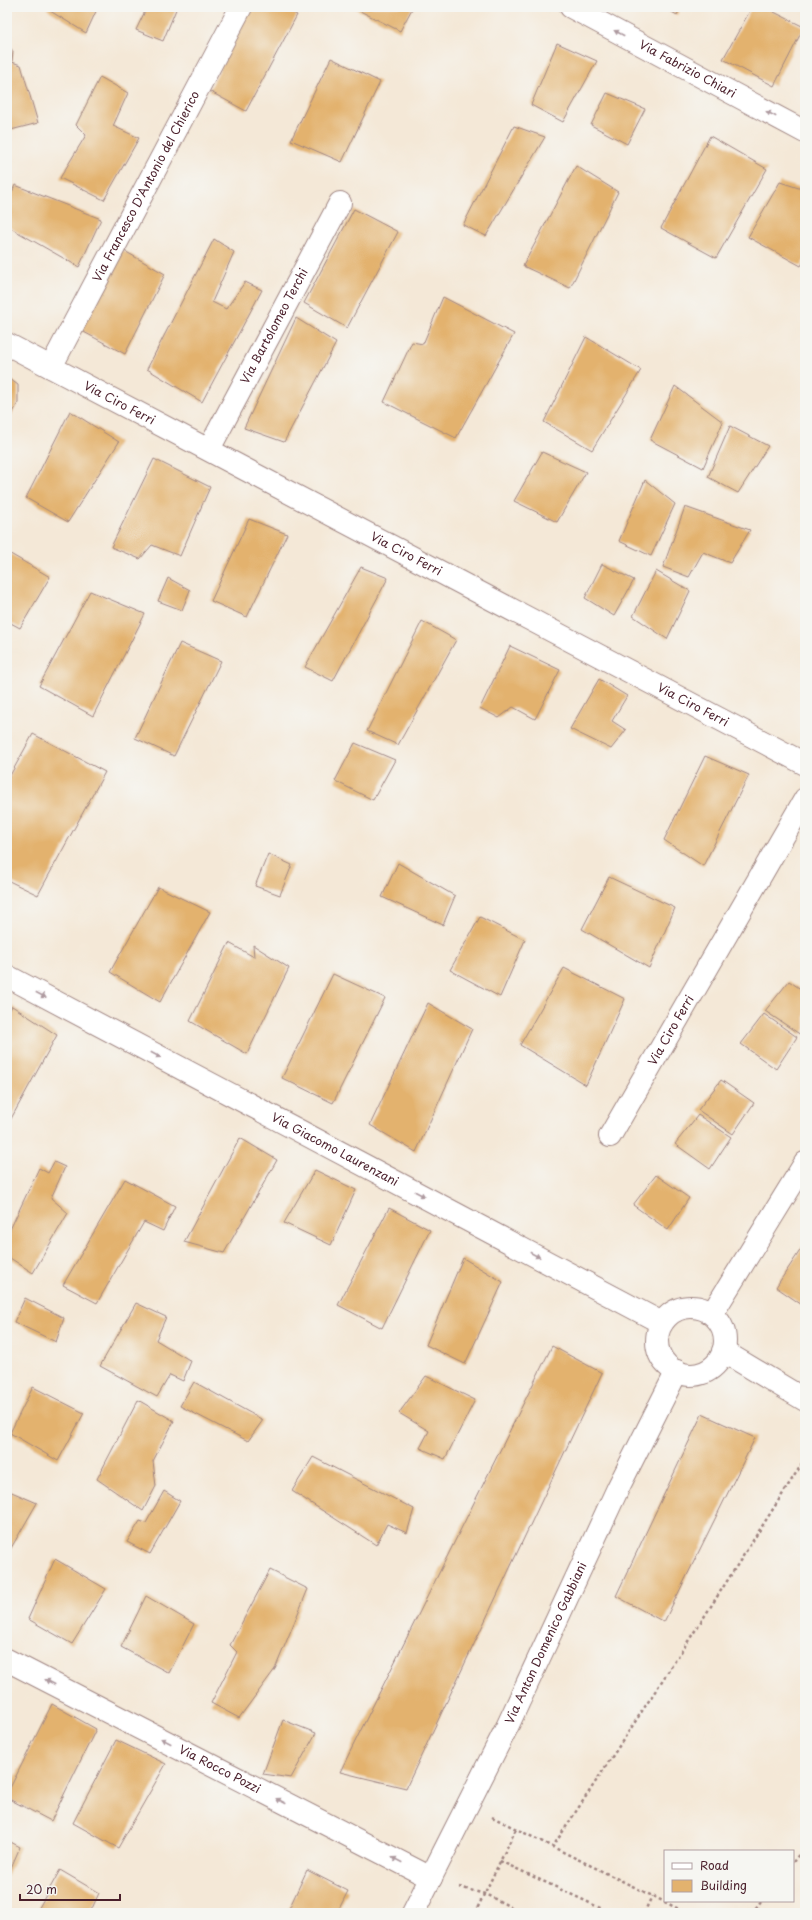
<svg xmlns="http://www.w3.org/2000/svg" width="812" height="1920" viewBox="0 0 812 1920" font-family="'Playpen Sans',sans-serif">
<rect width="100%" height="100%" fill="#f6f6f2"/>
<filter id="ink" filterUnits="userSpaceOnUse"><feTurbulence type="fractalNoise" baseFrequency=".025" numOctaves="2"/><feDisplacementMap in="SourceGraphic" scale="8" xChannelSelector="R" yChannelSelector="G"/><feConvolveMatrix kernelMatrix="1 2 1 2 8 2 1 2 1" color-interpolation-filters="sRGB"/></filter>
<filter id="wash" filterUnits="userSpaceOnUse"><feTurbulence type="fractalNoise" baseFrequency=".012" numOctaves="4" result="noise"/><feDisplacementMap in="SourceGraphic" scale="16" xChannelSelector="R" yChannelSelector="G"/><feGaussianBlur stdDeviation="0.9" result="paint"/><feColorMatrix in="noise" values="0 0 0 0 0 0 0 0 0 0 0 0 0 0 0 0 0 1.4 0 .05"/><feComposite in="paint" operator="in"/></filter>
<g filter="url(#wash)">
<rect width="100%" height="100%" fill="#f4e8d7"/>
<g id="blocks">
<!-- building -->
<path fill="#e3b26e" d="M48 7H98L86 33 47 9Z
M147 7H177L163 41 136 30Z
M250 7H282L297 15 246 111 209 91Z
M352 7H413L400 31Z
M663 7H681L677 15Z
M752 7H764L804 27 774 86 723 59Z
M557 43 597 61 563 122 531 105Z
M7 44 13 51 12 62 21 65 38 123 7 131Z
M331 58 380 82 342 162 291 140Z
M100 77 128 93 113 126 139 138 104 200 60 178 86 135 76 125Z
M607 93 645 109 627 144 591 125Z
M514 126 545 137 486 236 463 225Z
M710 136 767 169 716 258 661 228Z
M576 166 618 192 570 288 523 266Z
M780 182 805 190V259L801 266 748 237Z
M15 185 101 219 79 267 7 226V204Z
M354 209 398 232 347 328 304 303Z
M214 239 234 252 212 302 226 309 245 282 262 290 202 402 147 369Z
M121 249 165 274 125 354 80 330Z
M443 297 514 334 456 438 384 402 412 342 423 344Z
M296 318 336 343 284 442 244 428Z
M586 337 641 370 592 450 544 422Z
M7 377 18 385V403L7 424Z
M675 386 723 422 703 468 650 440Z
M70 411 119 442 68 522 26 498Z
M730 426 768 446 738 493 708 477Z
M542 452 586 472 557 522 514 501Z
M154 459 210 487 180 556 152 545 140 559 111 547Z
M645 480 675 504 651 556 619 541Z
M685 507 750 530 730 563 703 552 689 577 663 567Z
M249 519 287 534 247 617 211 601Z
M7 552 50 577 20 628 7 621Z
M602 564 634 580 614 616 585 598Z
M361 567 388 578 333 681 305 667Z
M656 571 690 591 667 639 633 616Z
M168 578 190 590 182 610 158 601Z
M90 591 145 614 93 716 39 686Z
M422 621 456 640 398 745 367 731Z
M180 643 221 661 174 756 135 738Z
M510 646 560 670 535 719 513 707 499 718 480 708Z
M599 679 627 696 612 721 626 730 611 749 570 729Z
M33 734 105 772 38 895 7 880V781Z
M355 743 395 760 373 800 335 781Z
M705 756 749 775 703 866 664 840Z
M268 854 292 865 280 895 255 886Z
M398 863 455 896 443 925 382 897Z
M609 877 675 908 649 968 582 929Z
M158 887 210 912 160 1002 110 972Z
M480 917 525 940 500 997 450 970Z
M229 943 254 957 253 945 289 968 247 1054 190 1021Z
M564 968 625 999 586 1085 520 1045Z
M333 974 385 998 333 1103 282 1078Z
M789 981 805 992V1029L801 1035 765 1011Z
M428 1003 472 1029 416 1152 370 1125Z
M12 1006 57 1035 7 1126V1015Z
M764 1014 797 1037 776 1069 741 1044Z
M721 1080 754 1103 733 1134 698 1110Z
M698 1115 731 1137 710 1169 675 1144Z
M240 1138 277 1160 224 1253 184 1242Z
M54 1162 65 1167 51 1198 68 1213 33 1273 7 1256V1236L39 1168 48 1173Z
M315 1170 356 1190 331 1245 284 1223Z
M656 1175 689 1198 668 1230 633 1205Z
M125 1179 175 1206 163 1231 144 1222 97 1303 63 1285Z
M389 1208 430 1230 382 1328 338 1305Z
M805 1243V1307L776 1287Z
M463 1258 503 1282 465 1364 426 1345Z
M25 1298 64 1318 56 1342 14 1322Z
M136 1303 166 1317 156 1340 191 1361 183 1381 170 1375 157 1397 100 1366Z
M552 1346 602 1373 406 1788 340 1772Z
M426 1376 475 1400 445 1459 420 1448 429 1431 399 1413Z
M194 1382 263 1420 248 1441 180 1406Z
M33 1387 84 1413 58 1461 10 1433Z
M138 1400 174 1421 153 1461 156 1486 143 1511 97 1479Z
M702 1414 755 1438 664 1622 616 1596Z
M313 1457 414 1509 407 1533 387 1524 376 1545 292 1491Z
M7 1490 37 1503 7 1555Z
M164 1491 180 1501 150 1554 127 1542 140 1521 146 1523Z
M55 1559 106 1589 72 1644 28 1619Z
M270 1570 308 1589 275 1669 239 1718 211 1703 237 1652 230 1645Z
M146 1596 194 1624 169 1673 121 1647Z
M52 1704 96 1729 51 1821 7 1798V1794Z
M283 1720 316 1733 291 1778 263 1774Z
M116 1740 166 1764 118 1848 73 1823Z
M7 1840 20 1847 7 1877Z
M60 1870 99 1893 90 1913H36Z
M307 1870 348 1891 337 1913H287Z"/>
</g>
</g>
<g filter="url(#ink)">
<use href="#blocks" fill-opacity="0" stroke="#9f8481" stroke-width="1"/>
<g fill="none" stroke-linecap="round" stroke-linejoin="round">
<defs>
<g id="minor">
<path id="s1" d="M571 7 805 132"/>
<path id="s2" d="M7 344 805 764"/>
<path id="s3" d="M51 367 241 7"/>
<path id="s4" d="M209 449 340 203"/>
<path id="s5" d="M7 976 662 1323"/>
<path id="s6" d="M610 1136 805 799"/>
<circle cx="691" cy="1341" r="34"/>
<path d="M712 1314 805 1163"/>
<path d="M723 1351 805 1400"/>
<path id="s7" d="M7 1660 431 1878"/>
<path id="s8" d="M413 1913 507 1727 618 1488 677 1371"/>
</g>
</defs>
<!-- minor casing -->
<use href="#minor" stroke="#9f8481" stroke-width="24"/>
<!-- path -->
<path stroke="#9f8481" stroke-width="2.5" stroke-dasharray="3 3" stroke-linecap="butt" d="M492 1817 687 1913
M552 1848 706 1614 805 1459
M500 1861 611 1913
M793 1862 805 1847
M459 1887 485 1894 523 1913
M475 1913 516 1829
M644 1913 652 1896
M752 1913 761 1901"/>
<!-- minor -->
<use href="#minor" stroke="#fff" stroke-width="22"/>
</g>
<!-- one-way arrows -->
<defs><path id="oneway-solid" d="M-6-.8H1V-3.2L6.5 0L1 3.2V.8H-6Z"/></defs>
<g fill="#ae9aa0">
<use href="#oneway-solid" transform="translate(619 33) rotate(-152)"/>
<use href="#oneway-solid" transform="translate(771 114) rotate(-152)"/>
<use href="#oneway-solid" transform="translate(41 995) rotate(28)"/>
<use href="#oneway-solid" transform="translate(156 1055) rotate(28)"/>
<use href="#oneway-solid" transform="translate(420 1194) rotate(28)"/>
<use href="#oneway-solid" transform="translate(535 1255) rotate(28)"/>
<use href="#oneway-solid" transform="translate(50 1682) rotate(-153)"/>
<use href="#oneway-solid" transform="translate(166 1741) rotate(-153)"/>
<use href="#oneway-solid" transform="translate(281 1801) rotate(-153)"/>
<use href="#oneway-solid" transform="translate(397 1860) rotate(-153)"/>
</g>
</g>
<g text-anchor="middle" stroke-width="3" stroke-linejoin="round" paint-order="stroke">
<!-- street labels -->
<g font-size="12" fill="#4a1f2b" stroke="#f6f6f2">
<text dy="4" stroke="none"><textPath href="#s1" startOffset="132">Via Fabrizio Chiari</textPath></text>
<text dy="4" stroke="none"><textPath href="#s3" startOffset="204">Via Francesco D'Antonio del Chierico</textPath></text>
<text dy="4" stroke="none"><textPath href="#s4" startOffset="139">Via Bartolomeo Terchi</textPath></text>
<text dy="4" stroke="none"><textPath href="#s2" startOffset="127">Via Ciro Ferri</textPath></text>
<text dy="4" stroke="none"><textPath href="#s2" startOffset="451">Via Ciro Ferri</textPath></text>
<text dy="4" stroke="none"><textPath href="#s2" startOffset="775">Via Ciro Ferri</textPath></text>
<text dy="4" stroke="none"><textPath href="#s6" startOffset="122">Via Ciro Ferri</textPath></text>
<text dy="4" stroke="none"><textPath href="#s5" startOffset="371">Via Giacomo Laurenzani</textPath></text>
<text dy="4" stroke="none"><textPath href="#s8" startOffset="301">Via Anton Domenico Gabbiani</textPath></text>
<text dy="4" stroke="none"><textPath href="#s7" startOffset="239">Via Rocco Pozzi</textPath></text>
</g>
</g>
<!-- margin -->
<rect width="812" height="1920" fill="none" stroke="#f6f6f2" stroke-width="24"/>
<!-- legend -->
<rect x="664" y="1850" width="130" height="52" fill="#f6f6f2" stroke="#b1a0a2"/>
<rect x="672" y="1863" width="20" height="6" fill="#ffffff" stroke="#b1a0a2"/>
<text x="700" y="1870" font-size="12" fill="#4a1f2b">Road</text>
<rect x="672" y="1880" width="20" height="12" fill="#e3b26e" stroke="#b1a0a2"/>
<text x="700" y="1890" font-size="12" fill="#4a1f2b">Building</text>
<!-- scale -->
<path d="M20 1894v6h100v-6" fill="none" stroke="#4a1f2b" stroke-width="2"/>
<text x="26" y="1894" font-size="12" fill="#4a1f2b" stroke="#f6f6f2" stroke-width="3" paint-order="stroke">20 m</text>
</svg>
